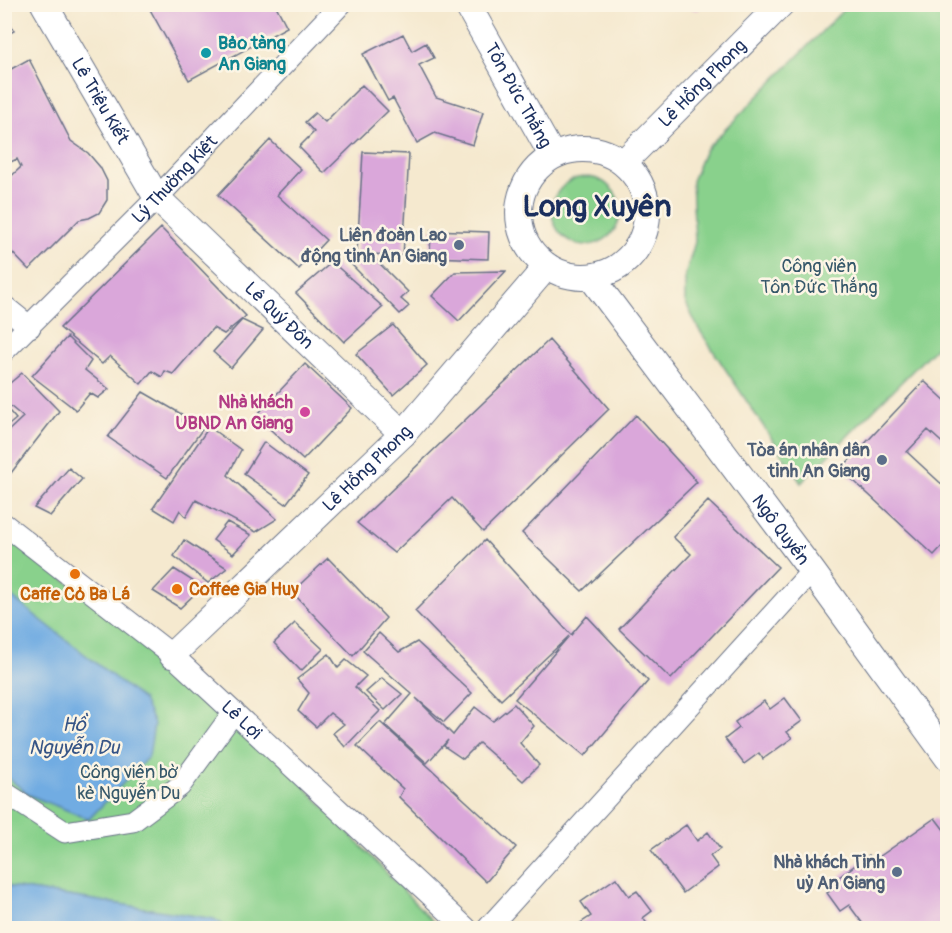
<svg xmlns="http://www.w3.org/2000/svg" width="952" height="933" viewBox="0 0 952 933" font-family="Pangolin,sans-serif">
<rect width="100%" height="100%" fill="#fcf5e5"/>
<filter id="ink" filterUnits="userSpaceOnUse"><feTurbulence type="fractalNoise" baseFrequency=".0167" numOctaves="2"/><feDisplacementMap in="SourceGraphic" scale="12" xChannelSelector="R" yChannelSelector="G"/><feConvolveMatrix kernelMatrix="1 2 1 2 8 2 1 2 1" color-interpolation-filters="sRGB"/></filter>
<filter id="wash" filterUnits="userSpaceOnUse"><feTurbulence type="fractalNoise" baseFrequency=".008" numOctaves="4" result="noise"/><feDisplacementMap in="SourceGraphic" scale="24" xChannelSelector="R" yChannelSelector="G"/><feGaussianBlur stdDeviation="1.35" result="paint"/><feColorMatrix in="noise" values="0 0 0 0 0 0 0 0 0 0 0 0 0 0 0 0 0 1.4 0 .05"/><feComposite in="paint" operator="in"/></filter>
<g filter="url(#wash)">
<rect width="100%" height="100%" fill="#f5e9cf"/>
<!-- green -->
<path fill="#89d18c" stroke="#528075" stroke-width="1.5" d="M849 4 947 5V336L801 483 698 328 685 301V276L695 242 692 181 705 150Z
M552 211a34 34 0 1 1 68 0a34 34 0 1 1-68 0Z
M4 532 234 712 439 928H228L213 919 11 887 5 884Z"/>
<!-- water -->
<path fill="#71ace2" stroke="#466ea0" stroke-width="1.5" d="M4 591 143 700 154 724 149 756 89 819 29 795 5 775Z
M4 884 11 887 214 919 228 928H5Z"/>
<g id="blocks">
<!-- building -->
<path fill="#daa7da" d="M147 4H275L287 27 189 80Z
M666 4H703L698 10Z
M4 13 14 31 4 36Z
M403 34 412 51 426 43 434 58 419 65 436 97 483 112 473 145 435 133 417 143 393 98 388 101 363 54Z
M29 59 71 141 88 153 100 167 107 181V200L99 213 89 218 79 220 29 270 4 244V183L21 167 17 159 4 165V73Z
M362 85 388 111 324 173 299 147 314 132 305 122 315 113 325 122Z
M270 140 301 169 277 195 326 240 299 269 218 195Z
M363 152 409 154 403 256 357 253Z
M161 228 246 316 224 334 213 328 173 374 165 371 162 377 152 371 141 384 110 356 102 364 60 328Z
M431 230 489 232 488 259 430 257Z
M374 258 408 292 401 299 409 306 400 314 350 263Z
M332 262 383 307 344 342 296 293Z
M506 271 459 321 432 296 455 272Z
M242 320 263 330 231 368 213 352Z
M393 325 427 365 393 395 356 354Z
M67 337 91 361 85 370 109 389 98 398 90 393 76 410 32 376Z
M549 340 609 409 483 532 452 498 394 553 357 523Z
M305 364 352 408 303 460 256 416Z
M22 373 59 411 4 482V435L23 417 4 401V388Z
M924 381 948 403V448L928 430 907 452 948 490V540L934 555 841 469Z
M143 392 204 427 167 478 108 437Z
M4 405 16 419 4 429Z
M636 415 697 482 582 591 522 533Z
M209 427 241 450 228 475 277 519 256 532 196 500 186 517 180 510 174 521 153 508Z
M264 442 308 475 286 504 244 474Z
M69 468 82 479 50 516 34 508Z
M708 501 778 567 671 679 619 629 691 554 673 537Z
M227 522 251 535 233 554 213 540Z
M184 540 227 568 208 583 174 556Z
M485 540 571 635 587 616 648 681 585 756 515 699 569 636 501 700 415 611Z
M328 558 386 618 353 656 292 592Z
M174 569 202 587 180 608 153 591Z
M295 623 323 649 301 671 274 643Z
M379 633 399 652 417 642 472 693 444 722 416 698 453 735 475 707 493 721 514 704 534 726 520 743 539 765 523 781 479 743 463 759 444 746 448 740 427 763 385 725 412 694 363 651Z
M329 654 338 668 346 660 366 676 355 687 380 711 345 747 333 733 344 724 330 713 316 727 298 711 309 693 297 679Z
M382 678 402 694 385 710 366 692Z
M785 698 802 721 787 732 792 738 763 759 759 753 744 764 725 739 739 728 735 722 764 701 770 709Z
M380 722 516 847 486 882 399 797 403 789 357 746Z
M935 818 948 835V926L944 928H866L849 905 840 911 827 893 834 888 831 883 869 855 873 861Z
M686 825 697 841 708 832 720 849 710 856 718 867 683 893 651 850Z
M616 878 629 896 637 891 652 911 643 918 648 925 643 928H582L579 924 591 916 581 902Z"/>
</g>
</g>
<g filter="url(#ink)">
<use href="#blocks" fill-opacity="0" stroke="#677086" stroke-width="1.5"/>
<g fill="none" stroke-linecap="round" stroke-linejoin="round">
<defs>
<g id="minor">
<path d="M4 306 30 327"/>
<path id="s1" d="M4 351 157 198 341 4"/>
<path id="s2" d="M4 524 172 655 466 928"/>
<path d="M4 792 65 832 133 821 180 786 234 712"/>
<path d="M488 928 812 571"/>
</g>
<g id="tertiary">
<path id="s3" d="M44 4 157 198 403 434"/>
<path id="s4" d="M467 4 552 155"/>
<circle cx="583" cy="213" r="64"/>
<path id="s5" d="M624 162 781 4"/>
<path id="s6" d="M591 277 812 571 948 758"/>
<path id="s7" d="M172 655 403 434 547 266"/>
</g>
</defs>
<!-- minor casing -->
<use href="#minor" stroke="#677086" stroke-width="23"/>
<!-- tertiary casing -->
<use href="#tertiary" stroke="#677086" stroke-width="28"/>
<!-- minor -->
<use href="#minor" stroke="#fff" stroke-width="21"/>
<!-- tertiary -->
<use href="#tertiary" stroke="#fff" stroke-width="26"/>
</g>
</g>
<!-- markers -->
<circle fill="#0f9aa8" stroke="#fcf5e5" stroke-width="2" cx="206" cy="53" r="6"/>
<g fill="#5c6f8a" stroke="#fcf5e5" stroke-width="2">
<circle cx="459" cy="245" r="6"/>
<circle cx="882" cy="460" r="6"/>
<circle cx="897" cy="872" r="6"/>
</g>
<circle fill="#d1479c" stroke="#fcf5e5" stroke-width="2" cx="305" cy="412" r="6"/>
<g fill="#e8710a" stroke="#fcf5e5" stroke-width="2">
<circle cx="75" cy="574" r="6"/>
<circle cx="177" cy="589" r="6"/>
</g>
<g text-anchor="middle" stroke-width="5" stroke-linejoin="round" paint-order="stroke">
<!-- culture labels -->
<g font-size="18" font-weight="bold" fill="#0d838f" stroke="#fcf5e5" text-anchor="start">
<text x="218" y="49">Bảo tàng<tspan x="218" dy="21">An Giang</tspan></text>
</g>
<!-- street labels -->
<g font-size="18" fill="#1b2f5e" stroke="#fcf5e5">
<text dy="6" stroke="none"><textPath href="#s5" startOffset="111">Lê Hồng Phong</textPath></text>
<text dy="6" stroke="none"><textPath href="#s4" startOffset="105">Tôn Đức Thắng</textPath></text>
<text dy="6" stroke="none"><textPath href="#s3" startOffset="112">Lê Triệu Kiết</textPath></text>
<text dy="6" stroke="none"><textPath href="#s1" startOffset="242">Lý Thường Kiệt</textPath></text>
<text dy="6" stroke="none"><textPath href="#s3" startOffset="394">Lê Quý Đôn</textPath></text>
<text dy="6" stroke="none"><textPath href="#s7" startOffset="270">Lê Hồng Phong</textPath></text>
<text dy="6" stroke="none"><textPath href="#s6" startOffset="316">Ngô Quyền</textPath></text>
<text dy="6" stroke="none"><textPath href="#s2" startOffset="308">Lê Lợi</textPath></text>
</g>
<!-- service labels -->
<g font-size="18" font-weight="bold" fill="#4e5e75" stroke="#fcf5e5" text-anchor="end">
<text x="447" y="241">Liên đoàn Lao<tspan x="447" dy="21">động tỉnh An Giang</tspan></text>
<text x="870" y="456">Tòa án nhân dân<tspan x="870" dy="21">tỉnh An Giang</tspan></text>
<text x="885" y="868">Nhà khách Tỉnh<tspan x="885" dy="21">uỷ An Giang</tspan></text>
</g>
<!-- park labels -->
<g font-size="18" fill="#36586a" stroke="#fcf5e5">
<text x="819" y="272">Công viên<tspan x="819" dy="21">Tôn Đức Thắng</tspan></text>
<text x="129" y="778">Công viên bờ<tspan x="129" dy="21">kè Nguyễn Du</tspan></text>
</g>
<!-- hotel labels -->
<g font-size="18" font-weight="bold" fill="#b23c85" stroke="#fcf5e5" text-anchor="end">
<text x="293" y="408">Nhà khách<tspan x="293" dy="21">UBND An Giang</tspan></text>
</g>
<!-- food labels -->
<g font-size="18" font-weight="bold" fill="#c56008" stroke="#fcf5e5" text-anchor="start">
<text x="189" y="595">Coffee Gia Huy</text>
<text x="75" y="600" text-anchor="middle">Caffe Cỏ Ba Lá</text>
</g>
<!-- water labels -->
<g font-size="20" font-style="italic" fill="#355486" stroke="#fcf5e5">
<text x="74" y="731">Hồ<tspan x="74" dy="23">Nguyễn Du</tspan></text>
</g>
<!-- town labels -->
<g font-size="30" font-weight="bold" fill="#1b2f5e" stroke="#fcf5e5">
<text x="597" y="216">Long Xuyên</text>
</g>
</g>
<!-- margin -->
<rect width="952" height="933" fill="none" stroke="#fcf5e5" stroke-width="24"/>
</svg>
